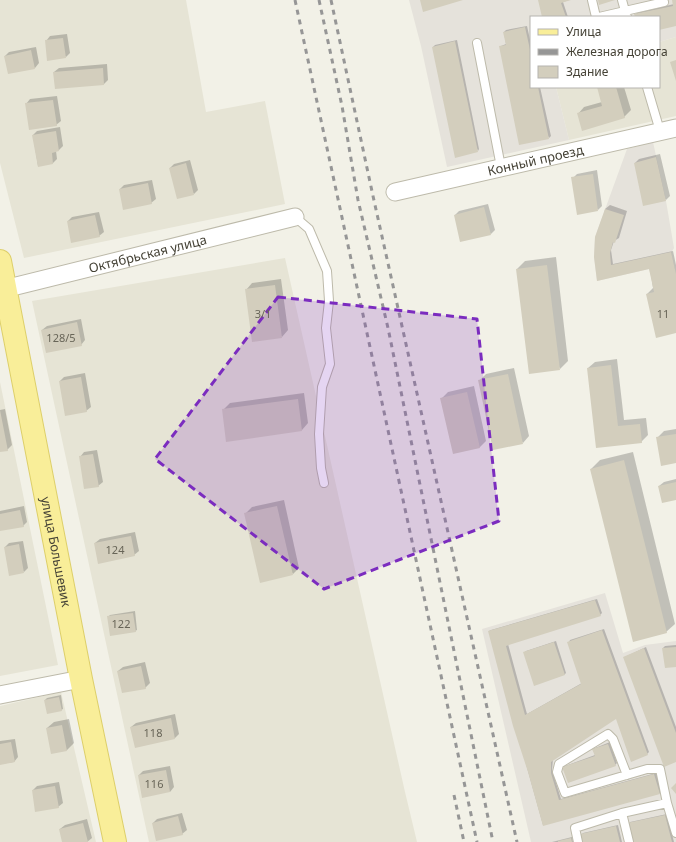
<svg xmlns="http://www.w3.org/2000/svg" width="676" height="842" viewBox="0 0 676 842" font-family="'Noto Sans',sans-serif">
<rect width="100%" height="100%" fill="#f2f1e7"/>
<!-- residential -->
<path fill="#e6e4d5" d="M0 0H186L206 112 265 101 285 204 24 258 0 163Z
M676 37V116L569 140 556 87H659V42Z
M285 258 405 792 417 842H149L32 301Z
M0 382 58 665 0 676Z
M61 692 96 842H0V706Z"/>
<!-- industrial -->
<path fill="#e5e2db" d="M409 0H676V37L659 42V17H531V87H556L569 140 447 167 421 46Z
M653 142 666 201 674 248 671 253 675 270 651 276 649 269 597 281 594 257 595 237 627 149Z
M605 593 623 653 645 645 676 641V842H531L482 629Z"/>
<!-- shadow -->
<path fill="#0003" d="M539 0H569L563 2 568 17H543Z
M673 0H676V25L659 29V17H636L635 15 637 13 674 4Z
M527 26 531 44V87H540L551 136 549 138 501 46 506 44 504 32 506 30Z
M67 34 70 53 66 57 46 41 50 36Z
M457 40 479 149 478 151 433 47 435 45Z
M36 47 39 63 35 68 5 56 9 52Z
M107 64 108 80 104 84 54 72 59 68Z
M598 87H624L631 110 624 117 578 114 584 107 602 102Z
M57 96 61 121 56 125 26 104 30 99Z
M60 127 63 146 59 150 56 151 57 159 53 163 38 166 33 135 37 131Z
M660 154 670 196 666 200 635 163 639 159Z
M190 160 198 190 194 194 170 168 174 164Z
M597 170 602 206 598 210 573 178 577 174Z
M152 180 156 199 151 203 120 189 124 185Z
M488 204 495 230 491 234 455 215 459 211Z
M610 205 627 211 619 238 614 241 611 250 613 264 673 251 676 265V332L647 294 653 288 650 268 598 280 605 209Z
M99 212 104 232 99 236 68 221 72 217Z
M556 257 568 361 560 369 517 269 525 261Z
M281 279 288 330 282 337 246 290 252 283Z
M81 319 85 340 81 345 42 330 47 326Z
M617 359 624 420 646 418 648 435 641 442 597 447 588 368 595 362Z
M514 368 529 436 523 443 479 381 486 374Z
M85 373 91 407 86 411 60 381 64 377Z
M474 386 486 441 480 447 454 453 441 399 448 392Z
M304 393 308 423 302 430 223 410 230 403Z
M5 409 12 445 7 450 0 451V410Z
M676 429V462L657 438 664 431Z
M97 450 103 482 98 486 80 457 84 452Z
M633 452 675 624 666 632 591 469 600 460Z
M676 479V499L659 486 664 482Z
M284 500 299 568 293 574 245 514 252 507Z
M24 506 27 522 23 526 0 530V511Z
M135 532 139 551 134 555 95 543 100 539Z
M23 541 28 568 24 572 5 547 9 543Z
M597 599 602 613 600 615 508 644 527 714 582 683 569 642 570 640 604 629 649 752 647 754 616 718 553 759 552 770 561 799 656 773 662 791 660 793 543 825 489 631 491 630Z
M135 611 137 630 135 631 108 617 110 615Z
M556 641 566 673 564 675 524 653 526 651Z
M676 645V666L663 648 665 646Z
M646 647 676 727V761L625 657Z
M145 662 150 683 145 688 118 671 123 667Z
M61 695 63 709 61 710 45 700 47 698Z
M175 714 179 734 175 738 136 747 131 727 136 723Z
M69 719 74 743 67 750 52 753 47 728 54 722Z
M15 739 18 757 14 762 0 764V741Z
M610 742 617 763 615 765 563 767 565 766 595 755 593 749 595 748Z
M170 766 174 787 170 792 139 775 143 771Z
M59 782 63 803 58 807 33 790 37 786Z
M182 813 187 830 182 834 153 823 157 819Z
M667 814 674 842H633L629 824 630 822Z
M87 819 92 838 87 842H63L60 829 65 825Z
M618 825 622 842H583L581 835 583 833Z
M572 837 573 842H551H552Z"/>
<!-- building -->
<path fill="#d3cebd" d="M420 0H463L423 12Z
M538 0H571L561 3 566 17H542Z
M598 0H615L599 5Z
M672 0H676V26L659 30V17H635L634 14 673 6Z
M525 27 531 54V87H538L549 139 519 145 499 46 506 45 503 32Z
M63 38 66 58 47 61 45 40Z
M455 41 478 152 455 158 432 47Z
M31 50 35 69 8 74 4 56Z
M676 60V81L670 62Z
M103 68 104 85 55 89 53 72Z
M597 87H616L625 118 582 131 577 113 602 106Z
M53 100 57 126 29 130 25 103Z
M56 131 59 151 52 153 53 164 38 167 32 135Z
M656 157 666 201 643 206 634 163Z
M186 163 194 195 177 199 169 168Z
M593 174 598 211 577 215 571 177Z
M148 183 152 204 123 210 119 189Z
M484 207 491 235 460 242 454 215Z
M605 209 624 215 615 243 613 242 610 253 611 265 671 252 676 274V333L656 338 646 294 654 292 649 269 597 281 594 257 595 237Z
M95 215 100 237 71 243 67 221Z
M547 265 560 370 529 374 516 269Z
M275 285 282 338 252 342 245 289Z
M77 322 82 346 46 353 41 330Z
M611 365 618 426 640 424 642 443 596 448 587 368Z
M508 374 523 444 493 450 478 380Z
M81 377 87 412 65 416 59 381Z
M467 392 480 448 453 454 440 398Z
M298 399 302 431 226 442 222 409Z
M0 410 8 451 0 452Z
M676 434V463L661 466 656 437Z
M93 454 99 487 84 489 79 456Z
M624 460 667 633 633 642 590 469Z
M676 482V500L662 503 658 486Z
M277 506 293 575 260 583 244 513Z
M20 510 24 527 0 531V514Z
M131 536 135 556 98 564 94 543Z
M19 544 24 573 9 576 4 547Z
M595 600 601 616 506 646 525 715 581 684 567 642 602 630 648 755 631 762 616 719 551 762V773L559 800 654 774 660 794 543 826 528 772 513 726 488 631Z
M133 613 136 632 110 636 107 616Z
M554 642 565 675 534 686 523 652Z
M676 647V667L665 668 662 648Z
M644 648 676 733V762L664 767 623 657Z
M141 666 146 689 122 693 117 671Z
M59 697 62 711 47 714 44 700Z
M171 718 175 739 135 748 130 727Z
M62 725 67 751 51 754 46 728Z
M11 742 15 762 0 765V744Z
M608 744 616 766 568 783 562 767 595 756 592 749Z
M166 770 170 792 142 798 138 775Z
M676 783V794L671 788Z
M55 786 59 808 35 812 32 790Z
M665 815 672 842H632L627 823Z
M178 816 183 835 156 841 152 823Z
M83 823 88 842H62L59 829Z
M616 826 620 842H582L580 834Z
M571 838 572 842H558V841Z"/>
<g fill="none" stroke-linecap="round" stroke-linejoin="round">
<defs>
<path id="service" d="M592 0 596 17
M622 0 625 11 664 2 663 0
M599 17 625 11 627 17
M477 43 501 167
M647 87 660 131
M295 217 309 229 327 271 329 301 326 328 330 364 322 387 319 434 321 468 324 483
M627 775 613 739 608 734 559 764 557 772 565 793 647 769H660L667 803
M622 813 629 842
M578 842 575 828 622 813 667 803 676 833"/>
<g id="minor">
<path id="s1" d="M395 192 676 128"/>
<path id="s2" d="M0 290 295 217"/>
<path d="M0 695 81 679"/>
</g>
<g id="primary">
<path id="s3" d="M0 261 81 679 115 842"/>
</g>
</defs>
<!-- service casing -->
<use href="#service" stroke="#bdbaaa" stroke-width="10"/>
<!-- minor casing -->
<use href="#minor" stroke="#bdbaaa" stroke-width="19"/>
<!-- primary casing -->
<use href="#primary" stroke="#ddcf6a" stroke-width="24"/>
<!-- service -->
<use href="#service" stroke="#fff" stroke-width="8"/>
<!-- minor -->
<use href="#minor" stroke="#fff" stroke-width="17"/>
<!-- primary -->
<use href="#primary" stroke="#f9ee99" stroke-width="22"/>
<!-- rail -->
<path stroke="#969696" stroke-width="3" stroke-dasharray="5 5" stroke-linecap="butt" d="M295 0 477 842
M319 0 342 106 358 200 388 328 493 842
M331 0 373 196 517 842
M454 795 464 842"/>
</g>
<!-- marked area -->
<path fill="#7b2cbf" fill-opacity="0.2" stroke="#7b2cbf" stroke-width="3" stroke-dasharray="8 5" stroke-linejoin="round" d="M278 297 477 319 499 521 324 589 155 459Z"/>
<g text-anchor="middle" stroke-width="4" stroke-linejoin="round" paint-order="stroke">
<!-- number labels -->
<g font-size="11" fill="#686558">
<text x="263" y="318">3/1</text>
<text x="663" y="318">11</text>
<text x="61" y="342">128/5</text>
<text x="115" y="554">124</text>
<text x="121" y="628">122</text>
<text x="153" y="737">118</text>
<text x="154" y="788">116</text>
</g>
<!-- street labels -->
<g font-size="13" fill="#454236" stroke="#fff">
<text dy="5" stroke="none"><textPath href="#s1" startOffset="144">Конный проезд</textPath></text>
<text dy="5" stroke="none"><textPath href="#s2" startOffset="152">Октябрьская улица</textPath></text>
<text dy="5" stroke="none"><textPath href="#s3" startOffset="296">улица Большевик</textPath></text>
</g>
</g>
<!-- legend -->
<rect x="530" y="16" width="130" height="72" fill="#ffffff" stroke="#b5b3af"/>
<rect x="538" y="29" width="20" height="6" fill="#f9ee99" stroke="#b5b3af"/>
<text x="566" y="36" font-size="12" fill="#454236">Улица</text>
<rect x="538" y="49" width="20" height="6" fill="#969696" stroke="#b5b3af"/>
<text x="566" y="56" font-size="12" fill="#454236">Железная дорога</text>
<rect x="538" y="66" width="20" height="12" fill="#d3cebd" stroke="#b5b3af"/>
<text x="566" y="76" font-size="12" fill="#454236">Здание</text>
</svg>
